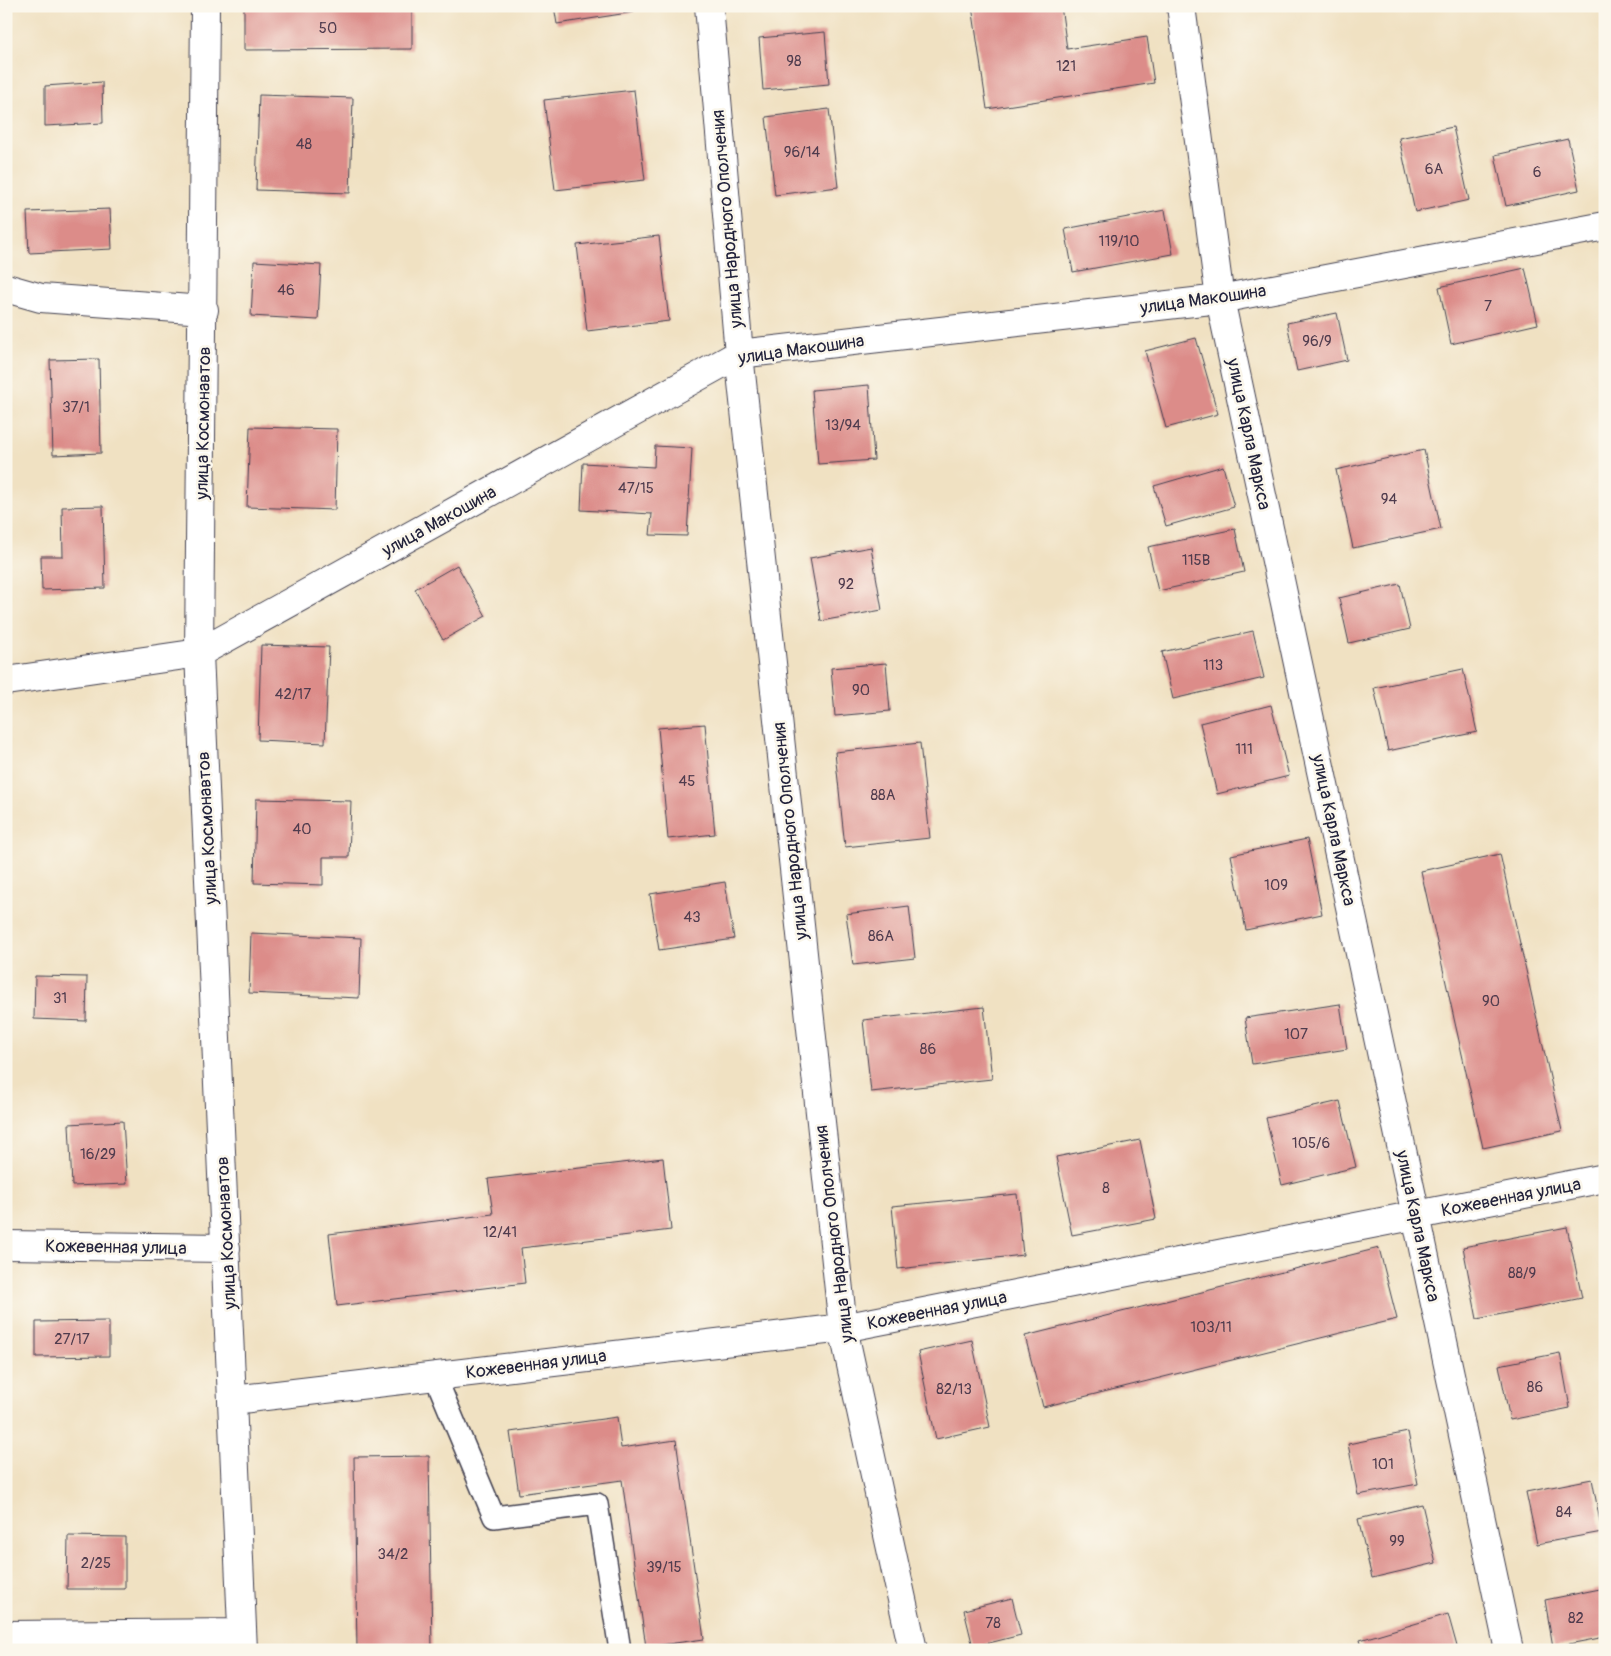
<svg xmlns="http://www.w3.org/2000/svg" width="1611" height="1656" viewBox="0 0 1611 1656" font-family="Pangolin,sans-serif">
<rect width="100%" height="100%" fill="#fbf7ec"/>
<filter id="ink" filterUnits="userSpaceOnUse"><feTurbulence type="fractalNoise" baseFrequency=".02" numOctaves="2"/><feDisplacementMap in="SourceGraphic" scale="10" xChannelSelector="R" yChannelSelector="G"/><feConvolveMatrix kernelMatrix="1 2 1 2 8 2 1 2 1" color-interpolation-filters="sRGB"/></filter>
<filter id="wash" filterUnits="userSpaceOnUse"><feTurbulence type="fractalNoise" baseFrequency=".0096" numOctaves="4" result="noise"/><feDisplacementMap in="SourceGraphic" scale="20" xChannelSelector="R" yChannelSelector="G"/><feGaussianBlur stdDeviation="1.12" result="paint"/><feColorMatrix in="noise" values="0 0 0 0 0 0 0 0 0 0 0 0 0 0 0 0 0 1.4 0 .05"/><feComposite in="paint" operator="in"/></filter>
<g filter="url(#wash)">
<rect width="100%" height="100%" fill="#f0e1c2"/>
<g id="blocks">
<!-- building -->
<path fill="#dc8c89" d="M244 6H412V49L244 50Z
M554 6H633L634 12 557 24Z
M972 6H1061L1067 49 1147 37 1154 83 987 109Z
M825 32 829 84 763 90 759 38Z
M102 82 103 123 45 126V86Z
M634 90 645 180 555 190 544 100Z
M259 95 353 98 350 193 256 190Z
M829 109 838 187 775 195 766 117Z
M1453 127 1469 200 1415 212 1399 138Z
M1568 139 1579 190 1506 206 1495 155Z
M110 209 112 249 29 253 27 212Z
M1165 210 1173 254 1073 272 1065 229Z
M659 236 669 321 587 331 577 245Z
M254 261 321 265 318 320 251 316Z
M1525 268 1538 324 1451 344 1439 287Z
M1337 313 1347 360 1297 371 1287 323Z
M1196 338 1218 414 1166 428 1145 351Z
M99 359 101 453 53 455 50 360Z
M869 385 874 460 818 464 812 390Z
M250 427 337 429 335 510 247 507Z
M655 446 692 448 687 536 650 535 652 514 581 510 583 463 654 467Z
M1424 450 1441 529 1353 548 1336 470Z
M1223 466 1234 507 1166 526 1154 486Z
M103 506 105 588 42 590 41 556H63L62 507Z
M1235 529 1244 572 1158 591 1148 547Z
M871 547 882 610 821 621 810 558Z
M457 565 486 616 443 640 415 589Z
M1400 584 1410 629 1349 643 1339 598Z
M1253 631 1264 678 1173 699 1162 652Z
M261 645 329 647 325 743 258 740Z
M886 663 890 711 835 716 831 668Z
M1463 669 1477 732 1388 751 1374 688Z
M1271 705 1289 776 1217 794 1200 723Z
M705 724 715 834 668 839 658 728Z
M920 743 930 838 845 847 835 752Z
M256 799 351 801 349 857H323V885L254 883Z
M1307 839 1322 914 1246 930 1231 855Z
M1500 854 1562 1131 1483 1148 1421 871Z
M725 882 734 939 659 950 650 894Z
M909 906 915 958 853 965 846 914Z
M251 933 361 938 359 998 249 993Z
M35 976 87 977 86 1021 34 1019Z
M1340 1004 1347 1049 1252 1064 1245 1018Z
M984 1007 992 1079 871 1092 863 1020Z
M1340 1101 1356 1167 1282 1185 1266 1118Z
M123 1121 127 1184 72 1186 69 1124Z
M1140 1140 1156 1219 1072 1235 1056 1157Z
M663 1158 671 1230 521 1248 525 1283 337 1306 329 1234 493 1214 488 1179Z
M1017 1194 1023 1255 898 1269 892 1206Z
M1567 1227 1582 1298 1477 1319 1463 1247Z
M1379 1248 1397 1319 1043 1407 1025 1336Z
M109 1321V1356L36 1357V1322Z
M972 1340 990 1427 936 1439 918 1352Z
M1560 1353 1570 1408 1510 1420 1499 1365Z
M617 1417 621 1448 676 1440 704 1639 646 1647 622 1480 519 1494 510 1432Z
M1408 1432 1418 1484 1358 1495 1348 1444Z
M429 1456 432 1650H357L354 1457Z
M1592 1479 1602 1532 1537 1544 1526 1492Z
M1422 1504 1436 1563 1372 1578 1358 1519Z
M68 1536 125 1537V1589H67Z
M1605 1588V1637L1553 1647 1545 1600Z
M1012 1598 1021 1635 973 1647 964 1610Z
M1448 1614 1458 1650H1363L1360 1640Z"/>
</g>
</g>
<g filter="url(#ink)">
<use href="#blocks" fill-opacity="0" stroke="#413f4f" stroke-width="1"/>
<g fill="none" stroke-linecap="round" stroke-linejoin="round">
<defs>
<path id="lane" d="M435 1376 494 1517 597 1504 620 1650"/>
<path id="street" d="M205 6 199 653 243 1650
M709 6 739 354 843 1328 913 1650
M1181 6 1220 299 1509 1650
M6 288 41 298 204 310
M6 681 199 653 739 354 1220 299 1605 226
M6 1245 226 1248
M233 1400 843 1328 1605 1178
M6 1635 242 1633"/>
</defs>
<!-- lane casing -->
<use href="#lane" stroke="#413f4f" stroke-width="24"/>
<!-- street casing -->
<use href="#street" stroke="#413f4f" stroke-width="30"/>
<!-- lane -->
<use href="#lane" stroke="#fff" stroke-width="21"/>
<!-- street -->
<use href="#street" stroke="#fff" stroke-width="28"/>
</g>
</g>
<g text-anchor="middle" stroke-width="5" stroke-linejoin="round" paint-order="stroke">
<!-- number labels -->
<g font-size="15" fill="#503c4e">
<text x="328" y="33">50</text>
<text x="794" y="66">98</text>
<text x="1066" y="71">121</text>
<text x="304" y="149">48</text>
<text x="802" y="157">96/14</text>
<text x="1434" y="174">6А</text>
<text x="1537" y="177">6</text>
<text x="1119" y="246">119/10</text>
<text x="286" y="295">46</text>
<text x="1488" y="311">7</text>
<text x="1317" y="346">96/9</text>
<text x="76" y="412">37/1</text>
<text x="843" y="430">13/94</text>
<text x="636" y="493">47/15</text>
<text x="1389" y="504">94</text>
<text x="1196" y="565">115В</text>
<text x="846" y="589">92</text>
<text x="1213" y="670">113</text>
<text x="861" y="695">90</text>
<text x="293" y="699">42/17</text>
<text x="1244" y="754">111</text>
<text x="687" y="786">45</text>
<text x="883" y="800">88А</text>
<text x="302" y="834">40</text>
<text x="1276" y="890">109</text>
<text x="692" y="922">43</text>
<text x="881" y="941">86А</text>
<text x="60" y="1003">31</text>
<text x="1491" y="1006">90</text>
<text x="1296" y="1039">107</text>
<text x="928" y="1054">86</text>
<text x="1311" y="1148">105/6</text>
<text x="98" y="1159">16/29</text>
<text x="1106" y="1193">8</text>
<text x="500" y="1237">12/41</text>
<text x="1522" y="1278">88/9</text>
<text x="1211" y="1332">103/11</text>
<text x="72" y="1344">27/17</text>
<text x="1535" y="1392">86</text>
<text x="954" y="1394">82/13</text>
<text x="1383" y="1469">101</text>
<text x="1564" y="1517">84</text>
<text x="1397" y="1546">99</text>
<text x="393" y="1559">34/2</text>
<text x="96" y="1568">2/25</text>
<text x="664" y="1572">39/15</text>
<text x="1576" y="1623">82</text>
<text x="993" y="1628">78</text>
</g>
<!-- street labels -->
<g font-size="18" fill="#22223b" stroke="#fbf7ec">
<text transform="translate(727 219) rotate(-95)" y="6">улица Народного Ополчения</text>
<text transform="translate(1203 299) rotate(-8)" y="6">улица Макошина</text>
<text transform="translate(801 349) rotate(-8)" y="6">улица Макошина</text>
<text transform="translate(203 423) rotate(-89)" y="6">улица Космонавтов</text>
<text transform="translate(1249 434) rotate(78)" y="6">улица Карла Маркса</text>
<text transform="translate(439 521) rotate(-29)" y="6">улица Макошина</text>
<text transform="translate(207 828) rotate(-93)" y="6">улица Космонавтов</text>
<text transform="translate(1334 830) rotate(78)" y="6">улица Карла Маркса</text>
<text transform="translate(790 831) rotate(-96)" y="6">улица Народного Ополчения</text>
<text transform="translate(1511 1197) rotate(-11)" y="6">Кожевенная улица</text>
<text transform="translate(1418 1226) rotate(78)" y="6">улица Карла Маркса</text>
<text transform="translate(226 1233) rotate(-93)" y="6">улица Космонавтов</text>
<text transform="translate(834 1234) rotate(-97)" y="6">улица Народного Ополчения</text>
<text transform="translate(116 1247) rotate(1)" y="6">Кожевенная улица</text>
<text transform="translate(937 1310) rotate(-11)" y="6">Кожевенная улица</text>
<text transform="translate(536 1364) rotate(-7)" y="6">Кожевенная улица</text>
</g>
</g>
<!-- margin -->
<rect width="1611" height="1656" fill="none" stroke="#fbf7ec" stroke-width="25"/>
</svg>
